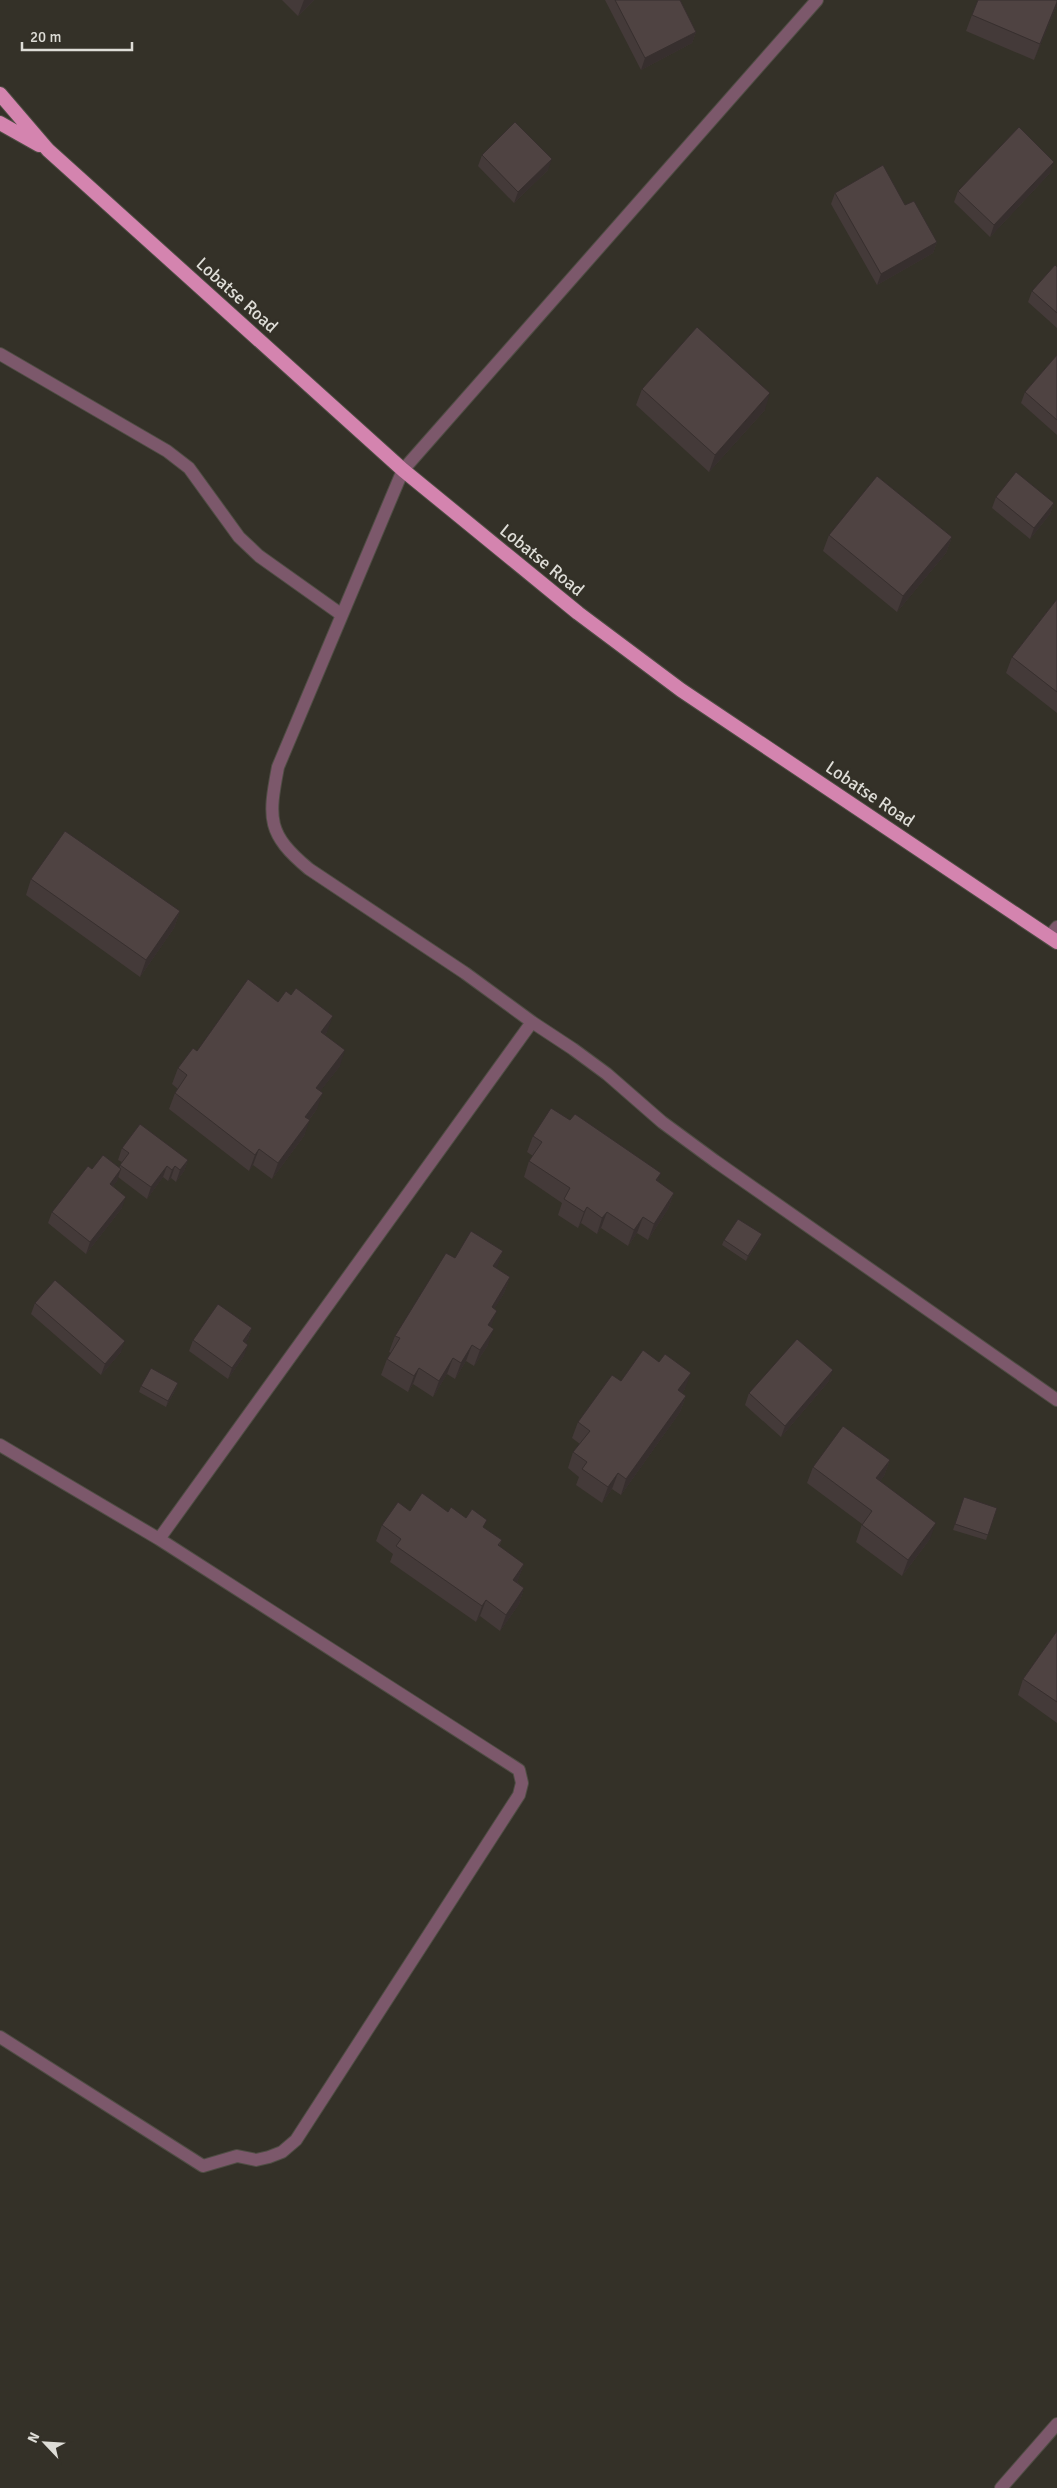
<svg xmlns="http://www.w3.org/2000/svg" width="1057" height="2488" viewBox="0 0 1057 2488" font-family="Signika,sans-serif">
<rect width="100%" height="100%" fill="#343128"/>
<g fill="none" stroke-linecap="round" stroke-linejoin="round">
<defs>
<path id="minor" d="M817 0 403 470 278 767C268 819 267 834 309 869L465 973 532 1022 573 1049 607 1074 662 1122 715 1161 1057 1400
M0 354 167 451 189 468 239 537 259 556 342 615
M1049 937 1057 927
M0 1445 159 1539 519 1770 522 1783 519 1795 296 2140 282 2152 269 2157 256 2160 237 2156 203 2166 0 2037
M159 1539 532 1022
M1001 2488 1057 2424"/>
<path id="trunk" d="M0 94 48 150 403 470 578 613 681 690 1057 942
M0 123 39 145"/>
</defs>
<!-- minor casing -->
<use href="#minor" stroke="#4f4d44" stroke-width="14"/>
<!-- trunk casing -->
<use href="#trunk" stroke="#4f4d44" stroke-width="16"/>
<!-- minor -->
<use href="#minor" stroke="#7c586b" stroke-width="12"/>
<!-- trunk -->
<use href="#trunk" stroke="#d484af" stroke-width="14"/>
</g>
<!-- wall -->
<path fill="#443a39" d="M282 0H314L298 16Z
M605 0H680L696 32 692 43 641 70Z
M1057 0V5L1034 60 966 31 972 15Z
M482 155 548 170 514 203 478 166Z
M1050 173 990 237 954 202 958 191Z
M835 193 905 205 937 242 933 253 877 285 831 204Z
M1057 267V328L1028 302 1032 291Z
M1057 355V435L1021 403 1025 392Z
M642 389 765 410 709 472 636 405Z
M996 497 1054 503 1050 514 1030 539 992 508Z
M829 535 952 537 946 553 897 612 823 551Z
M1057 599V713L1006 673 1012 657Z
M31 879 180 911 174 928 140 977 26 895Z
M278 1002 327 1032 325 1035 340 1066 320 1091 317 1109 309 1120 304 1136 272 1179 253 1165 249 1171 169 1109 175 1093 178 1089 172 1084 178 1068 197 1051Z
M533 1136 658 1182 674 1193 668 1209 648 1240 637 1233 628 1246 601 1228 597 1234 581 1223 578 1228 558 1215 562 1203 524 1177 529 1161 533 1156 527 1152Z
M122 1148 188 1160 184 1171 176 1182 171 1178 168 1181 163 1177 147 1199 118 1177 117 1181 113 1186 122 1208 86 1254 48 1223 52 1212 92 1169 119 1168 122 1162 118 1160Z
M724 1240H760L746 1261 722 1245Z
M503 1251 496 1268 510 1277 504 1293 494 1309 488 1345 474 1366 466 1361 455 1379 447 1374 433 1397 413 1384 408 1392 381 1375 387 1359 391 1353 389 1352 395 1336 455 1258Z
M35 1303 121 1352 101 1375 31 1314Z
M252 1328 248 1339 245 1343 244 1356 228 1379 189 1351 193 1340Z
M621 1381 685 1389 682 1393 686 1396 680 1412 621 1495 612 1489 602 1503 576 1485 579 1477 568 1468 573 1452 580 1444 572 1438 578 1422Z
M829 1381 781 1437 745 1405 749 1393Z
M178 1383 176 1389 166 1407 139 1392 141 1386Z
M890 1460 884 1476 880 1481 930 1539 902 1576 856 1542 862 1524 807 1483 813 1467Z
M964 1497 997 1508 986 1540 953 1530Z
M410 1511 448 1512 466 1518 484 1528 502 1540 499 1546 524 1564 517 1582 524 1588 519 1604 500 1631 480 1616 476 1622 390 1562 393 1554 376 1541 382 1525Z
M1057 1631V1723L1018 1695 1023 1679Z"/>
<!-- shaded-wall -->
<path fill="#372f2e" d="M304 0H314L298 16Z
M1057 2V5L1034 60 1040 44Z
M696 32 692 43 641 70 645 58Z
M552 159 548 170 514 203 518 192Z
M1054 162 1050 173 990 237 994 225Z
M937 242 933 253 877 285 881 274Z
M770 393 765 410 709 472 715 455Z
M1054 503 1050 514 1030 539 1034 528Z
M952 537 946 553 897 612 903 596Z
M180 911 174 928 140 977 146 960Z
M333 1016 327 1032 315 1048 321 1032Z
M345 1050 340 1066 310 1104 316 1088Z
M323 1093 317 1109 299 1133 305 1117Z
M310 1120 304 1136 272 1179 278 1163Z
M259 1149 253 1165 249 1171 255 1155Z
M188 1160 184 1171 176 1182 180 1170Z
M167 1166 163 1177 147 1199 151 1187Z
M175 1166 171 1178 168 1181 172 1170Z
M121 1169 117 1181 106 1195 110 1184Z
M661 1173 656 1189V1180Z
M674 1193 668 1209 648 1240 654 1224Z
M126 1197 122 1208 86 1254 90 1242Z
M587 1207 581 1223 578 1228 584 1212Z
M607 1212 601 1228 597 1234 602 1218Z
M643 1217 637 1233 628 1246 634 1230Z
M762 1234 760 1240 746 1261 748 1256Z
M503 1251 497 1267 487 1282 493 1266Z
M510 1277 504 1293 486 1323 492 1307Z
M497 1311 491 1327 488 1325Z
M252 1328 248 1339 239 1352 243 1341Z
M494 1329 488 1345 474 1366 480 1350Z
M125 1341 121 1352 101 1375 105 1364Z
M248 1345 244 1356 228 1379 232 1368Z
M472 1345 466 1361 455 1379 461 1363Z
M453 1358 447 1374 433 1397 439 1381Z
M419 1368 413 1384 408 1392 414 1376Z
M833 1370 829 1381 781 1437 785 1426Z
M691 1373 685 1389 672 1406 678 1390Z
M178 1383 176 1389 166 1407 168 1401Z
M686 1396 680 1412 621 1495 626 1479Z
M890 1460 884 1476 870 1494 876 1478Z
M618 1473 612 1489 602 1503 608 1487Z
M936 1523 930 1539 902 1576 908 1560Z
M524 1564 518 1580 508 1596 513 1580Z
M524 1588 519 1604 500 1631 506 1615Z
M486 1600 480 1616 476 1622 482 1606Z"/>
<!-- building -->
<path fill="#4f4342" stroke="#372f2e" d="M615 0H680L696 32 645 58Z
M978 0H1057V2L1040 44 972 15Z
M515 122 552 159 518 192 482 155Z
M1019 127 1054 162 994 225 958 191Z
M883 165 905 205 914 201 937 242 881 274 835 193Z
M1055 265 1057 267V313L1032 291Z
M697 327 770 393 715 455 642 389Z
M1057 355V420L1025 392Z
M1016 472 1054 503 1034 528 996 497Z
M877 476 952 537 903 596 829 535Z
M1057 599V692L1012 657Z
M65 831 180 911 146 960 31 879Z
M248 979 278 1002 286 991 291 995 296 988 333 1016 321 1032 345 1050 316 1088 323 1093 305 1117 310 1120 278 1163 259 1149 255 1155 175 1093 187 1075 178 1068 193 1048 197 1051Z
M551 1108 570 1120 575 1114 661 1173 656 1180 674 1193 654 1224 643 1217 634 1230 607 1212 602 1218 587 1207 584 1212 564 1199 570 1188 529 1161 542 1142 533 1136Z
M140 1124 188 1160 180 1170 175 1166 172 1170 167 1166 151 1187 120 1165 129 1153 122 1148Z
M103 1155 121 1169 110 1184 126 1197 90 1242 52 1212 88 1166 92 1169Z
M738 1219 762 1234 748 1256 724 1240Z
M471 1231 503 1251 493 1266 510 1277 492 1307 497 1311 488 1325 494 1329 480 1350 472 1345 461 1363 453 1358 439 1381 419 1368 414 1376 387 1359 400 1338 395 1336 446 1253 455 1258Z
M55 1280 125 1341 105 1364 35 1303Z
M218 1304 252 1328 243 1341 248 1345 232 1368 193 1340Z
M797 1339 833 1370 785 1426 749 1393Z
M643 1350 659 1362 665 1354 691 1373 678 1390 686 1396 626 1479 618 1473 608 1487 582 1469 587 1462 573 1452 590 1431 578 1422 612 1375 621 1381Z
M151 1368 178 1383 168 1401 141 1386Z
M843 1426 890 1460 876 1478 936 1523 908 1560 862 1525 872 1511 813 1467Z
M422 1493 448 1512 451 1507 466 1518 472 1509 487 1520 483 1527 502 1540 498 1545 524 1564 513 1580 524 1588 506 1615 486 1600 482 1606 396 1546 401 1539 382 1525 398 1502 410 1511Z
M964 1497 997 1508 988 1535 955 1524Z
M1057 1631V1702L1023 1679Z"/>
<g text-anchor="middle" stroke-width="5" stroke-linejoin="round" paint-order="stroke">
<!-- street labels -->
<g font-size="18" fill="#deddd7" stroke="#343128">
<text transform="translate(237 295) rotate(42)" y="6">Lobatse Road</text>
<text transform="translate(542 560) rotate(39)" y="6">Lobatse Road</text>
<text transform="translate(870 794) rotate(34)" y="6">Lobatse Road</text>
</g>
</g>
<!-- north arrow -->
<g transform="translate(45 2443) rotate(295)" stroke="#343128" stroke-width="4" paint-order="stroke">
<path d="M0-4L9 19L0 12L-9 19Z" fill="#deddd7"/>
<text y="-8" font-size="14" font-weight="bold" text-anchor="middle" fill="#deddd7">N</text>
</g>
<!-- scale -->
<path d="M22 42v8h110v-8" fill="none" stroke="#deddd7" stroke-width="2.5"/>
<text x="30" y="42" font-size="15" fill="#deddd7" stroke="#343128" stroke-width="4" paint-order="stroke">20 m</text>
</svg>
